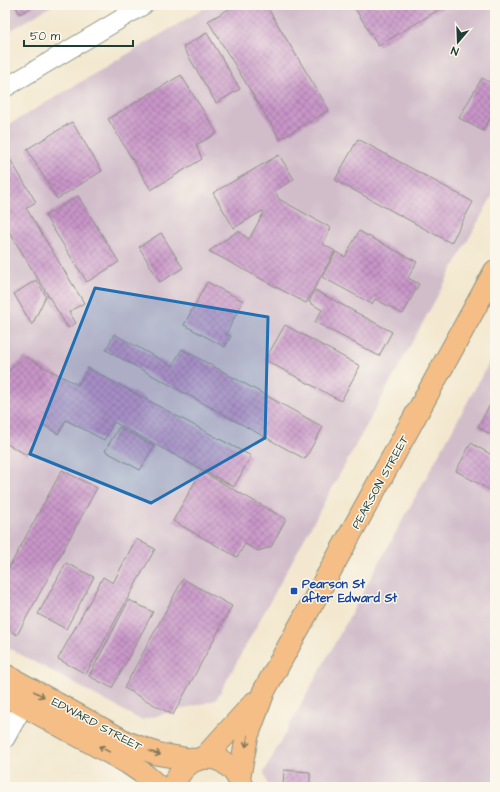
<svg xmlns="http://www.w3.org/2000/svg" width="500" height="792" viewBox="0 0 500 792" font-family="'Architects Daughter',sans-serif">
<defs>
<pattern id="building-cross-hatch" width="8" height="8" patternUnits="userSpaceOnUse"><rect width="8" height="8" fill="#c895c8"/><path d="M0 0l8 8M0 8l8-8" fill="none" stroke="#a27ba3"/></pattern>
</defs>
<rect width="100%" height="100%" fill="#fbf7ec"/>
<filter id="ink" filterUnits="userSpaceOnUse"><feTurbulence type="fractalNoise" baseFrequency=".025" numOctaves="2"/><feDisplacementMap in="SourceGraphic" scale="8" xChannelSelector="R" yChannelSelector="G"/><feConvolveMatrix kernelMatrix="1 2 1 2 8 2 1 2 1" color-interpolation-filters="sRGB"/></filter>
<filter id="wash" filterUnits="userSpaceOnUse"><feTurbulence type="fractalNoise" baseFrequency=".012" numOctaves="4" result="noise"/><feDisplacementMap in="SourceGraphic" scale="16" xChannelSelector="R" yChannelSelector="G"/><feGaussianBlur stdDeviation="0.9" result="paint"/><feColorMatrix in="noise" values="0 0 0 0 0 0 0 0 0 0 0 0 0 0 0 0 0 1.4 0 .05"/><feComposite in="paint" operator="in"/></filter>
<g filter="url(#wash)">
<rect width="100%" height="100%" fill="#f3e8cf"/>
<!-- industrial -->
<path fill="#d1bdca" d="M5 5H53L5 34Z
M210 5H495V191L216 700 141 720 5 646V127Z
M495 352V787H268L264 772Z"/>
<g id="blocks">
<!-- building -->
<path fill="url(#building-cross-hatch)" d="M15 5H36L20 14Z
M236 5H266L329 110 280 139 208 21Z
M353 5H447L378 46Z
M207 33 240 89 216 103 183 47Z
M181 75 217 133 196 145 202 159 151 190 108 119Z
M482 78 495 85V109L483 131 459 118Z
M72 122 102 171 57 199 27 149Z
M358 139 473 202 451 243 335 180Z
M5 151 36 202 26 208 84 303 69 312 76 323 68 328 5 225Z
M279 155 294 179 275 191 279 199 331 228 323 244 335 251 306 303 209 251 238 231 249 239 264 212 262 211 234 228 213 193Z
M78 196 119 262 87 282 45 216Z
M359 231 417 262 408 278 419 284 403 314 375 299 372 304 322 277 336 252 345 257Z
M161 233 183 268 160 282 139 247Z
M36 280 46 296 32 325 14 294Z
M207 282 243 301 226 334 231 336 225 347 184 325Z
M315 290 392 332 379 356 315 322 322 310 309 302Z
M285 325 360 366 341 401 265 360Z
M114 334 172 366 182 349 323 427 305 459 106 350Z
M25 357 78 385 88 368 251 456 234 487 114 422 104 440 66 420 58 434 44 425 27 455 5 443V374Z
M495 395V437L478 427Z
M119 427 154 446 140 470 105 451Z
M471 443 495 457V493L456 471Z
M62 470 97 488 17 635 5 628V575Z
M201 471 286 519 271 547 258 551 245 544 237 557 173 521Z
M136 539 155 549 86 674 58 659 103 577 113 583Z
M66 563 94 577 66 629 38 614Z
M183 579 232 606 173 715 124 688Z
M129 600 153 612 112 688 89 676Z
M284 770 310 772V787H283Z"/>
</g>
</g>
<g filter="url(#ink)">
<use href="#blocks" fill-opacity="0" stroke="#899282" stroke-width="1"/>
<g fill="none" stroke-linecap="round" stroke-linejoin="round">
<defs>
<path id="minor" d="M5 88 144 5
M5 739 24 705"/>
<path id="major" d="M204 758 254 703
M239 778 247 737 264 691 495 271"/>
<path id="highway" d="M5 675 126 742 158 754 193 760
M5 695 128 763 144 774 159 787
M173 787C186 748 229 748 242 787"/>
</defs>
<!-- minor casing -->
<use href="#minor" stroke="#899282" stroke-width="20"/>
<!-- major casing -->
<use href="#major" stroke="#899282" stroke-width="24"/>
<!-- highway casing -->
<use href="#highway" stroke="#899282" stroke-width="24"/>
<!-- minor -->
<use href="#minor" stroke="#fff" stroke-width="18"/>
<!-- major -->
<use href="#major" stroke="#f5be86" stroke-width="22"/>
<!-- highway -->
<use href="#highway" stroke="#f5be86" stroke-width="22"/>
</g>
<!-- one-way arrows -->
<defs><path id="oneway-shaft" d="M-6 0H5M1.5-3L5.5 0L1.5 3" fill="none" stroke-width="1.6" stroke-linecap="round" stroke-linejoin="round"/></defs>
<g stroke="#7f7759">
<use href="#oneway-shaft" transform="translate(39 694) rotate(29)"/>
<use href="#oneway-shaft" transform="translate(247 741) rotate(102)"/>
<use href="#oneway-shaft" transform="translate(104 749) rotate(-151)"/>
<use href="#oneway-shaft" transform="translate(155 753) rotate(18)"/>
</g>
</g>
<!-- marked area -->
<path fill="#1f6fb2" fill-opacity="0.2" stroke="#1f6fb2" stroke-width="3" stroke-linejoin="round" d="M95 288 268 317 265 438 151 503 30 454Z"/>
<!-- markers -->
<rect fill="#1a4fb4" stroke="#fbf7ec" stroke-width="1.5" x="290" y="587" width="8" height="8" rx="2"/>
<g text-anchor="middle" stroke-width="3" stroke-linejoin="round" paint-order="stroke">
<!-- street labels -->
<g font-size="12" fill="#1f3d34" stroke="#fbf7ec">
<text transform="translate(380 482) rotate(-61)" y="4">PEARSON STREET</text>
<text transform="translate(97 724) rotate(28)" y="4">EDWARD STREET</text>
</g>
<!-- transit labels -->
<g font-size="12" font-weight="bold" fill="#164399" stroke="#fbf7ec" text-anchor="start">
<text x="302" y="588">Pearson St<tspan x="302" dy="14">after Edward St</tspan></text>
</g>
</g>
<!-- margin -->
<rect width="500" height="792" fill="none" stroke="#fbf7ec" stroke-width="20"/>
<!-- north arrow -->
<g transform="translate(458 42) rotate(199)" stroke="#fbf7ec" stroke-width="3" paint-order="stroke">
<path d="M0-3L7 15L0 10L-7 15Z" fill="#1f3d34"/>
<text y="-6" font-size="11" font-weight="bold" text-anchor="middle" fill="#1f3d34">N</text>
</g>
<!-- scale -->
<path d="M24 40v6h109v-6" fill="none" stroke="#1f3d34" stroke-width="2"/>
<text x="30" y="40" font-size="12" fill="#1f3d34" stroke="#fbf7ec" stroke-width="3" paint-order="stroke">50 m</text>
</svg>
